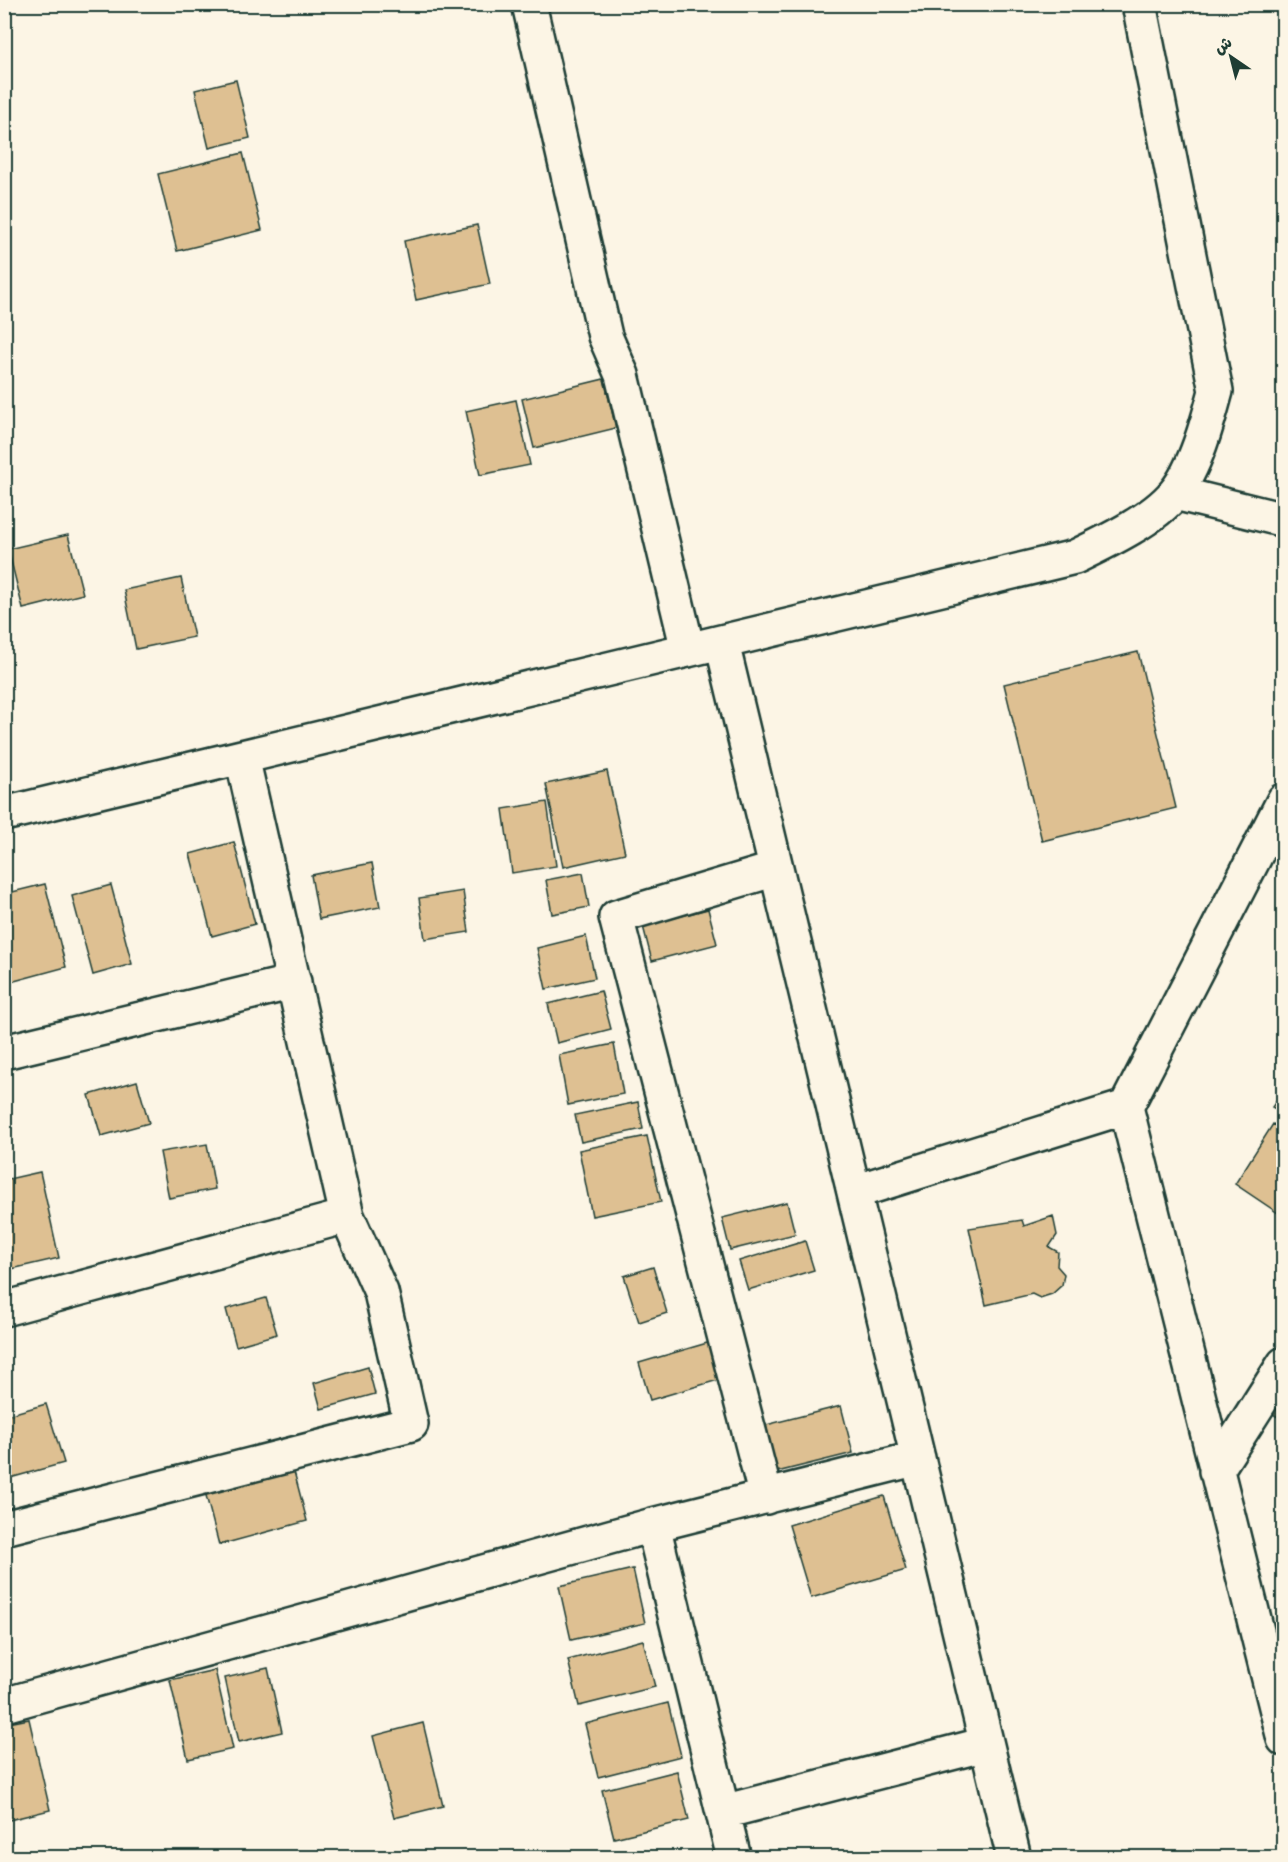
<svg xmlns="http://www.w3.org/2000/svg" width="1288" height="1862" viewBox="0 0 1288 1862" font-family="Delius,'Playpen Sans Arabic',sans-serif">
<rect width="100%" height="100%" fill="#fcf5e5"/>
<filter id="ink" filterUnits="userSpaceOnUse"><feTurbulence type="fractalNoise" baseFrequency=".0167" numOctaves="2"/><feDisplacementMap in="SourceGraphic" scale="12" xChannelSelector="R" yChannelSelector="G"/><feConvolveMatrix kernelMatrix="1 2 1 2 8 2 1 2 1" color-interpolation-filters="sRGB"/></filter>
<g filter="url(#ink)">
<!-- building -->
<path fill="#dec092" stroke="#1f3d34" stroke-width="1.5" d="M236 80 250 138 209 148 195 90Z
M243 153 262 230 177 251 158 174Z
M477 225 490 284 416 300 404 241Z
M604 379 616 428 534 448 522 399Z
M516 400 530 465 480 475 466 411Z
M68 535 83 594 23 609 8 549Z
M181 578 194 637 136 649 124 590Z
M1138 652 1176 808 1042 841 1004 684Z
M607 771 625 853 563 867 546 784Z
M547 802 556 866 512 873 503 809Z
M234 842 255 924 212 936 190 854Z
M372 863 380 907 319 919 311 875Z
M583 873 589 907 552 914 546 880Z
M45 884 66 967 7 983 4 894Z
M111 885 132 964 93 975 72 896Z
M463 891 469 932 425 939 419 898Z
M708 909 717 944 652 961 643 926Z
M586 936 595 978 546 989 537 948Z
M601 991 611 1029 557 1043 548 1004Z
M614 1044 623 1094 568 1105 559 1055Z
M137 1081 149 1123 101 1136 89 1095Z
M1284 1090V1114L1272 1107Z
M638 1102 643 1129 581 1142 575 1115Z
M1273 1124 1284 1130V1217L1235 1184Z
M647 1136 661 1202 592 1216 579 1150Z
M207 1144 215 1189 169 1198 160 1152Z
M40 1172 59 1258 7 1270 4 1180Z
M787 1202 795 1234 730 1250 722 1218Z
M1053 1216 1057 1235 1049 1247 1058 1252 1057 1266 1064 1274 1062 1285 1052 1294 1040 1298 1032 1294 986 1305 969 1228 1022 1220 1024 1226Z
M805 1241 814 1270 748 1290 739 1261Z
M653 1267 667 1313 639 1322 624 1276Z
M266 1298 277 1334 236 1346 226 1309Z
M714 1341 725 1378 650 1400 639 1363Z
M368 1367 375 1394 321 1409 314 1383Z
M1284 1376V1421L1265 1409Z
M46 1404 64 1463 10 1478 4 1458V1416Z
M841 1406 853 1453 777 1472 766 1425Z
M291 1460 307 1521 219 1545 203 1484Z
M884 1496 906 1570 811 1598 789 1525Z
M633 1569 645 1623 571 1640 559 1586Z
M643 1640 655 1687 579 1706 568 1660Z
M268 1668 282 1732 239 1742 225 1678Z
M215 1670 233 1749 188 1759 170 1680Z
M668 1703 681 1756 598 1777 585 1724Z
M29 1719 50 1810 9 1820 4 1800V1724Z
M423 1723 443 1806 394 1818 373 1736Z
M677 1771 689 1820 614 1838 602 1790Z"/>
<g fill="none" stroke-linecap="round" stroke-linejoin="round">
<defs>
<path id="minor" d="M529 4 605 336 622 375 688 650
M1175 493 1284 520
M722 643 1014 1858
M1284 800 1126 1107 1284 1739
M4 814 1075 557C1106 542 1153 520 1175 493 1195 469 1208 421 1216 391L1139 4
M4 1052 294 982
M854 1192 1126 1107
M4 1309 347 1216
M1216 1471 1284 1364
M766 1497 616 917 776 869
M653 1525 734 1858
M4 1528 411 1424 381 1292 347 1216 242 757
M4 1705 653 1525 918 1458
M723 1812 986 1744"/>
</defs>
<!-- minor casing -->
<use href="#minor" stroke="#1f3d34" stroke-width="38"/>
<!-- minor -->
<use href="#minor" stroke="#fcf5e5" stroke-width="33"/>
</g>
</g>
<!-- margin -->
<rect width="1288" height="1862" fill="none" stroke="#fcf5e5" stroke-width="24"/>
<rect x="12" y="12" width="1264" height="1838" fill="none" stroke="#1f3d34" stroke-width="2" filter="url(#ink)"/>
<!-- north arrow -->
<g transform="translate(1231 57) rotate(325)" stroke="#fcf5e5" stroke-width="4.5" paint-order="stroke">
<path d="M0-4.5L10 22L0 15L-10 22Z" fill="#1f3d34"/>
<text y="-9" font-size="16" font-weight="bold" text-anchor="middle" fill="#1f3d34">ش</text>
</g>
</svg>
